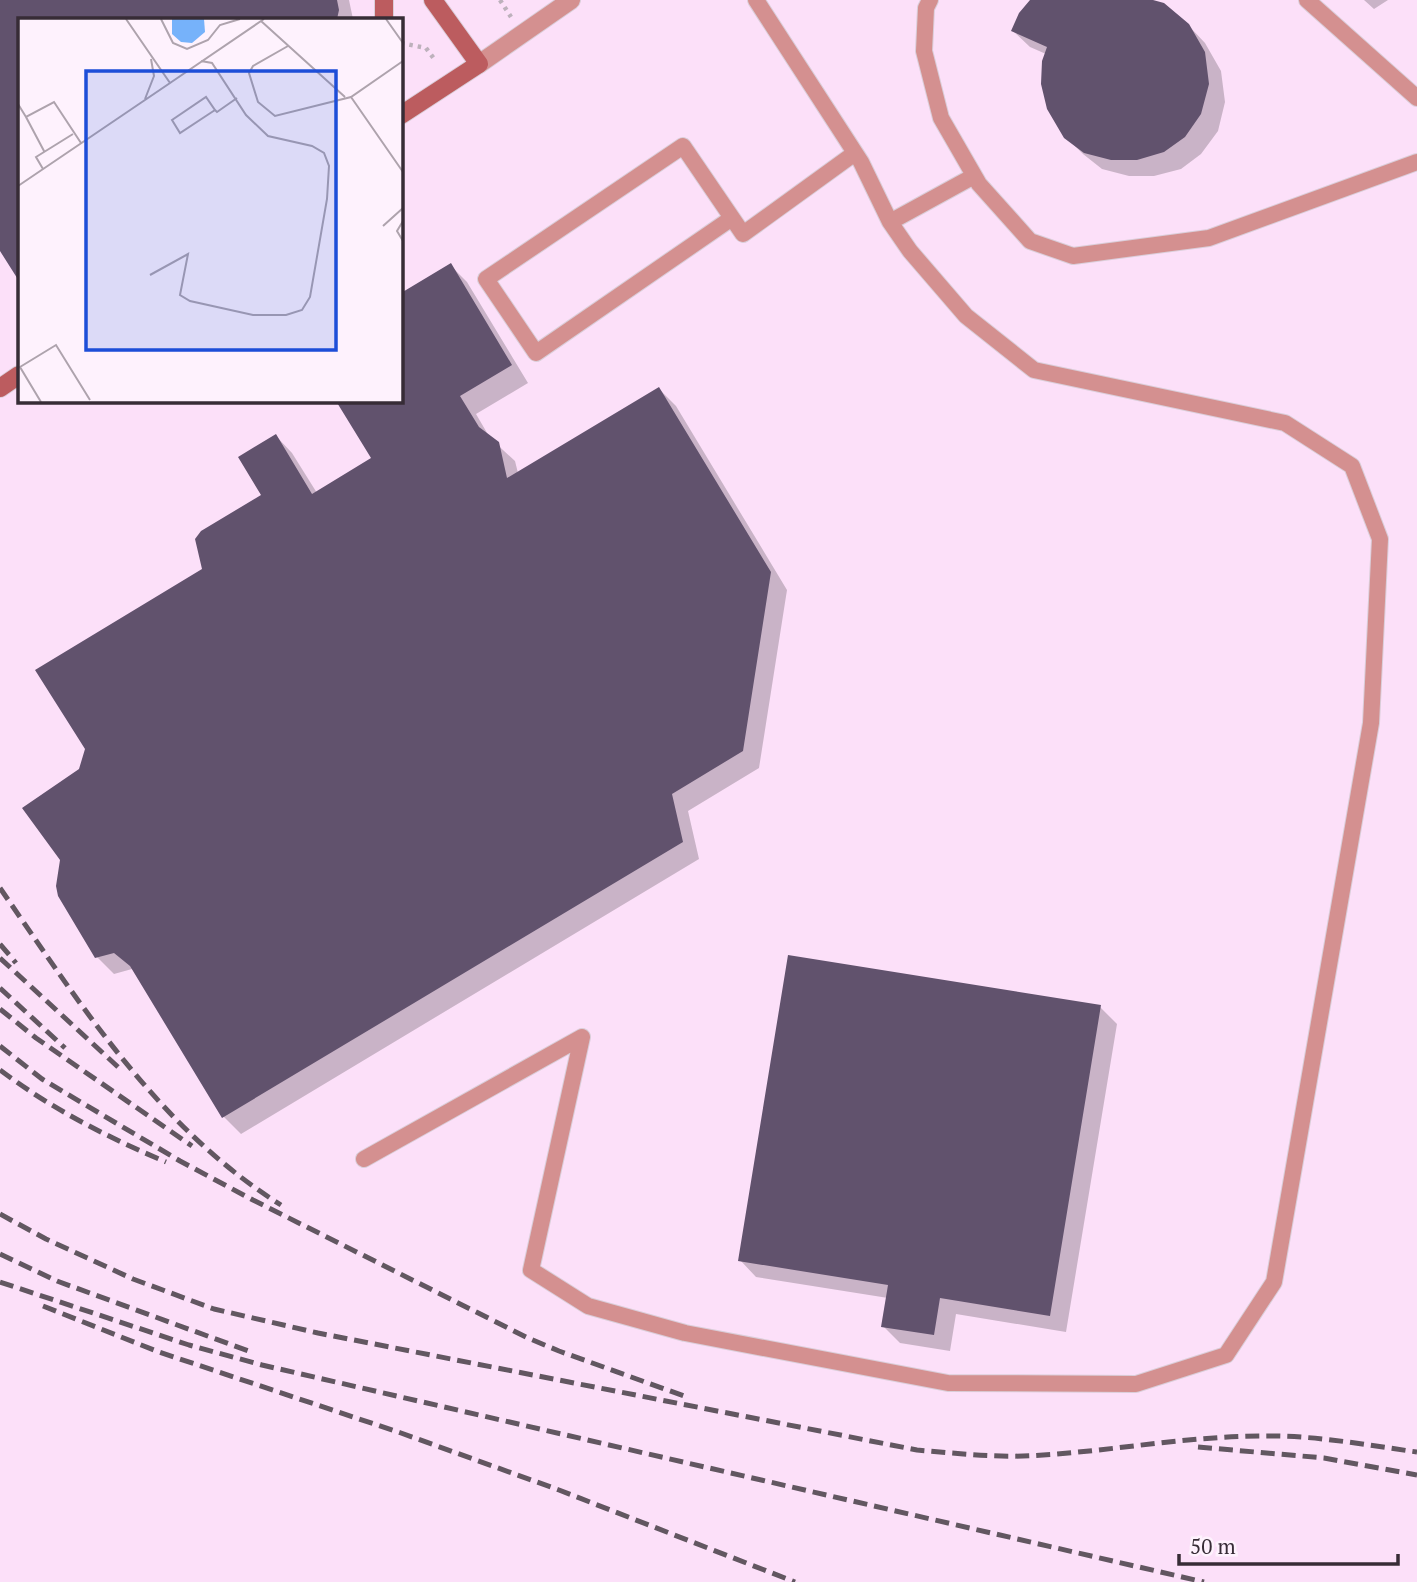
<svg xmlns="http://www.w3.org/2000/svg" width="1417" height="1582" viewBox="0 0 1417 1582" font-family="'PT Serif',serif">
<rect width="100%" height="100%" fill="#fef2fd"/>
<!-- built -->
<path fill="#fce0f9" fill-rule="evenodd" d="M0 0H1417V1582H0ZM19 19H401V401H19Z"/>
<!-- shadow -->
<path fill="#0003" d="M0 0H349L353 19H19V277L0 248Z
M1032 0H1147L1188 25 1205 43 1221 71 1225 102 1218 131 1201 154 1181 169 1154 176H1129L1102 169 1083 154 1066 137 1046 54 1030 47 1013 31Z
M1364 0H1388L1374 9Z
M450 265 467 282 528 383 476 414 490 438 515 461 518 473 659 389 676 406 787 590 759 768 688 811 699 859 241 1134 224 1117 136 972 132 969 114 974 97 957 80 770 204 570 263 496 276 436 292 453 317 493 374 459 338 401H401V295Z
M1100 1007 1117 1024 1066 1332 956 1314 950 1351 900 1343 883 1326 888 1298 756 1277 740 1260Z"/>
<!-- building -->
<path fill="#61526d" d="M0 0H337L339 10 337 19H19V281L0 251Z
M1030 0H1153L1164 3 1189 24 1205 52 1209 84 1201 114 1185 137 1164 152 1137 160H1111L1084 153 1064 138 1047 109 1041 84 1042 61 1047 47 1011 31 1019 13Z
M451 263 512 365 460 396 479 427 499 442 507 478 659 387 771 572 743 751 672 794 683 842 222 1118 130 966 114 953 95 958 58 896 56 886 60 860 22 808 79 769 85 749 35 670 202 569 195 539 201 531 261 495 238 457 276 434 312 494 371 458 336 401H401V293Z
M788 955 1101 1005 1050 1316 940 1298 934 1335 881 1327 888 1285 738 1261Z"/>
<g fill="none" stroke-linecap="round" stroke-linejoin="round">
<defs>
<path id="service" d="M930 0 926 8 924 51 941 118 979 184 1030 241 1073 256 1209 238 1417 162
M1307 0 1417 98
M732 218 536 353 486 279 683 146 743 234 855 153
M890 222 974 176
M364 1159 582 1037 531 1270 588 1306 685 1333 948 1383 1136 1384 1226 1355 1274 1282 1371 723 1380 539 1352 466 1285 423 1034 370 966 316 910 251 890 222 861 162 756 0"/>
<path id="minor" d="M479 64 571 0"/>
<path id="secondary" d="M384 19V0
M401 115 479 64 433 0
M0 388 19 375"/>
</defs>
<!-- service casing -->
<use href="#service" stroke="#daced9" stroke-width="18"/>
<!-- minor casing -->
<use href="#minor" stroke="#daced9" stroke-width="20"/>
<!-- secondary casing -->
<use href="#secondary" stroke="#daced9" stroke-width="20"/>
<!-- path -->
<path stroke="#bdb1bc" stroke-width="4.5" stroke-dasharray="3.5 5" stroke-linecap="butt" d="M500 0 511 17
M401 43 426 48 435 60"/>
<!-- service -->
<use href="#service" stroke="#d49090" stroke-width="16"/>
<!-- minor -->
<use href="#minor" stroke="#d49090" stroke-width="18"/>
<!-- secondary -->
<use href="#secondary" stroke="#bc5c5f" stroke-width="18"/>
<!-- rail -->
<path stroke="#625761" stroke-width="5" stroke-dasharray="14 7" stroke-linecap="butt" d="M0 888C81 1005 158 1128 281 1205
M0 944 16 963
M0 958 118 1067
M0 988 65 1048
M0 1009 36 1038 192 1146
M0 1046 42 1079 180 1161 253 1200 528 1338 559 1351 684 1396
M0 1070C52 1109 107 1137 166 1162
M0 1214 46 1239 133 1279 214 1309 318 1333 917 1450C952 1453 988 1457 1023 1456 1103 1453 1183 1436 1263 1436 1314 1435 1366 1445 1417 1452
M0 1254 57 1281 254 1353
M0 1282 189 1345 262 1365 1204 1582
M43 1306 159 1352 401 1433 559 1490 795 1582
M1198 1447 1324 1458 1417 1475"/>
</g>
<!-- overview -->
<g transform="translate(18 18)">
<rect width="385" height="385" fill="#fef2fd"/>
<path d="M154 1H186L187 14 174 25 163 24 154 16Z" fill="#76b2fa"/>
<path fill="none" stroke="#aea3ad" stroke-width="2" d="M143 1 155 25 169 31 190 22 202 7 222 1M368 1 385 25M243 3 327 79M270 28 235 48 231 55 240 84 257 98 333 79 385 43M152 65 246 1M333 79 385 154M127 81 136 58 133 41M0 86 8 99 36 84 63 125M197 92 162 115 154 102 188 79 197 92 199 94 219 80M8 99 26 133M25 151 18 139 55 116M0 168 152 65 108 1M385 203 379 213 385 223M365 208 385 190M132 257 170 236 162 277 172 283 235 297H268L284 292 292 279 309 181 311 148 306 135 294 128 250 118 228 97 194 45 183 43M23 384 2 349 38 327 72 382"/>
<path fill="#1d4ed8" fill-opacity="0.15" stroke="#1d4ed8" stroke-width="3.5" d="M68 53H318V332H68Z"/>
<rect width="385" height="385" fill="none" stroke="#372c36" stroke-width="3.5"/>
</g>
<!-- scale -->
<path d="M1179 1554v10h219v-10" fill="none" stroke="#372c36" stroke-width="3.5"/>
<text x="1190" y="1554" font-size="21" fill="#372c36" stroke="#fef2fd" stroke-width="5" paint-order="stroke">50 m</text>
</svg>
